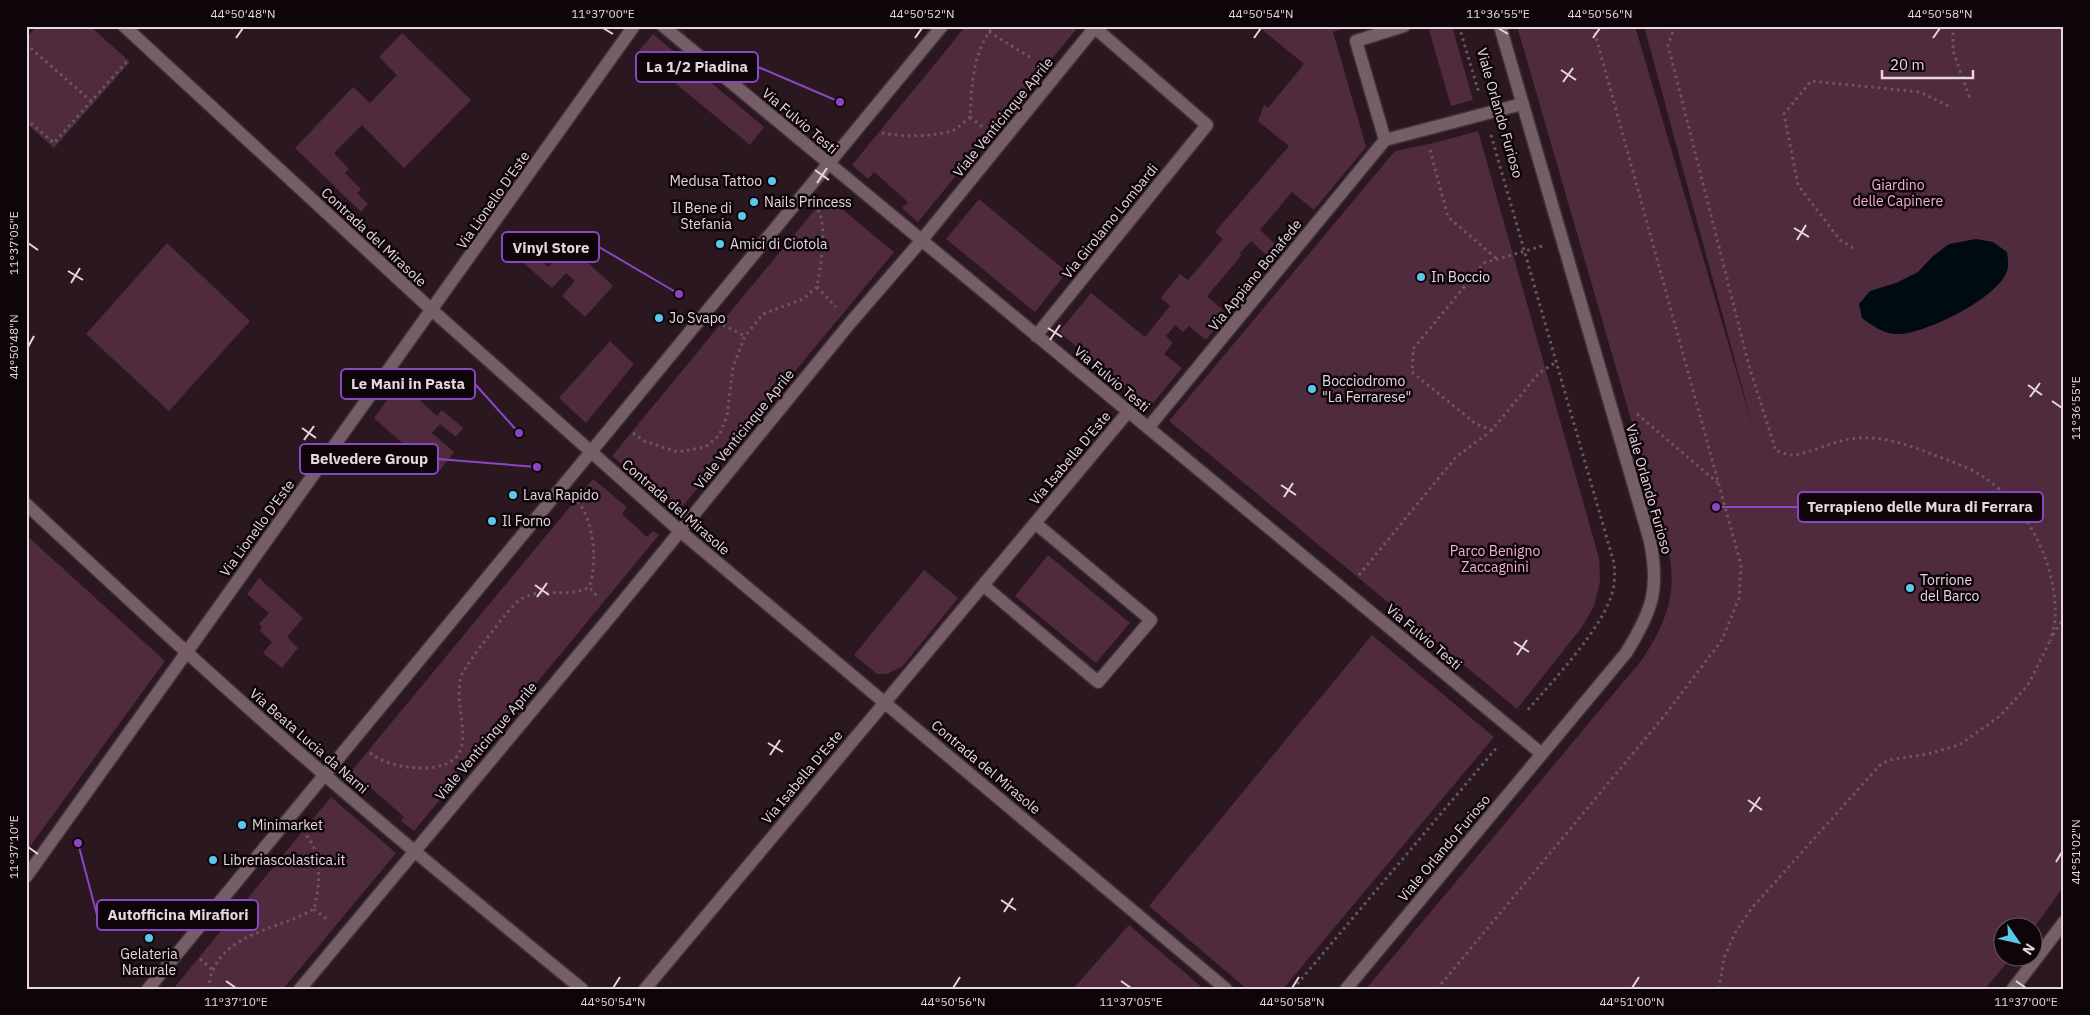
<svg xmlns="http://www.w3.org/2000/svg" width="2090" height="1015" viewBox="0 0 2090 1015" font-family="'IBM Plex Sans',sans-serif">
<rect width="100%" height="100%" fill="#2a1720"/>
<!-- green -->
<path fill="#502b3d" d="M37 26H90L130 62 54 148 26 123V38Z
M966 26H1079L918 222 902 208 908 202 874 172 868 179 852 165Z
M1258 26H1351L1333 32 1366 147 1314 210 1292 192 1260 230 1281 249 1272 260 1251 241 1240 253 1241 256 1207 296 1227 314 1206 340 1189 326 1183 332 1175 325 1166 336 1173 343 1164 354 1182 368 1149 408 1059 332 1091 293 1145 337 1170 306 1161 298 1180 274 1188 280 1223 239 1215 232 1289 146 1258 121 1264 105 1268 108 1304 64Z
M1443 26H1452L1473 100 1451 106 1429 30Z
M1517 26H1635L1754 431 1644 26H2061L2064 39V886L2033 929 2002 928V958H2011L1985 989H1366L1641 661C1667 623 1679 590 1667 544Z
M402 33 471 100 404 168 362 125 334 153 349 169 345 173 361 189 357 193 368 204 361 212 295 148 353 87 370 103 397 75 379 57Z
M653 34 764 127 750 145 638 52Z
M1478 131 1599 558 1600 582 1594 606 1582 627 1517 709 1169 421 1395 151 1434 143Z
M826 196 894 252 678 512 612 456Z
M979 199 1067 272 1035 312 946 239Z
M510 230 548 267 569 245 613 286 585 317 562 296 575 281 566 273 552 288 501 243Z
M167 243 250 321 169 411 86 334Z
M610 341 634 364 586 423 559 398Z
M400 382 437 416 442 410 463 428 456 437 440 424 432 433 454 452 437 474 374 418Z
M593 479 627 507 622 514 647 537 653 531 659 535 414 831 401 821 404 817 370 787 366 791 348 775Z
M26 535 165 661 26 852Z
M1048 555 1130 623 1096 663 1015 596Z
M924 570 958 598 902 667 886 674H877L854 655Z
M259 578 303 618 287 637 298 648 282 668 263 653 272 642 260 631 262 626 259 624 269 613 247 594Z
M1372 635 1494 737 1283 989H1247L1149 906Z
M331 797 396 853 283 989H173Z
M1129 925 1204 989H1073Z"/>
<!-- water -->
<path fill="#000b11" d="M1976 239 1993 242 2007 252C2008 258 2009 266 2007 271 1998 298 1928 332 1901 334 1885 335 1874 327 1862 318L1859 304 1870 291 1896 283 1918 272 1933 256 1949 244Z"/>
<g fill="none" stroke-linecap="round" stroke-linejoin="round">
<defs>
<path id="service" d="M1385 140 1356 41 1404 26"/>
<path id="minor" d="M124 26 433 311 680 531 1226 989
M663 26 1542 754
M1036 336 1207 125 1095 28
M1148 428 1385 140 1522 104
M26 504C125 596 224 688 326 776 410 849 496 919 582 989
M983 585 1098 682 1151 620 1035 523
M26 877C227 592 433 311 634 26
M148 989 942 26
M300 989 615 611 851 322 921 241 1096 26
M645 989 1128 412
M1346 989 1626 653C1652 611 1660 590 1650 541L1500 26"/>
<path id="secondary" d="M2013 989 2064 922"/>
</defs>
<!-- service casing -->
<use href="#service" stroke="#403238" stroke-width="15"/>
<!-- minor casing -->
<use href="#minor" stroke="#403238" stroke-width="15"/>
<!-- secondary casing -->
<use href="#secondary" stroke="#403238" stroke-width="15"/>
<!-- path -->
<path stroke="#695860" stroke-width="3" stroke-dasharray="2.5 4" stroke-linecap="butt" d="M1459 26 1479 93
M1675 26 1668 45 1749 366 1776 451C1782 452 1789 456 1795 455 1816 451 1835 440 1857 438 1884 436 1909 445 1934 455 1950 461 1968 467 1982 476 2027 505 2058 565 2055 619 2055 626 2052 634 2050 641
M1953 26V51L1970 99
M2063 26 2064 27
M989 32 1033 59
M26 44 91 101
M970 117 985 129
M26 119 54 143 129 59
M882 133C901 137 936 137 954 130 960 127 965 121 970 117 972 85 972 52 994 26
M1491 135 1614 563C1615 572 1615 581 1613 590 1605 626 1551 683 1526 712
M1430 150 1448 217 1497 259
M1542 246 1484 263 1413 349 1412 372 1476 424 1492 430 1539 373 1556 362
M1853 248 1840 240 1798 185 1784 114 1811 81 1920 92 1952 108
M817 287 836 307
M723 325 745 336
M1637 414 1718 483
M633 433 644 441 678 452 705 447 719 436 727 416 733 367 745 336 763 314 803 299 817 287C820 268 828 227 818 210
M578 501C594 523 598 562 589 587
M1359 575 1456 457 1491 431
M2053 635 2064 618
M370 753C384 764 405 768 423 768 490 766 449 712 462 674 465 666 510 607 517 602 539 584 567 600 589 587L598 597
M314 909 329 921
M200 959 213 970
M208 989C210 983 210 975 213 970 231 931 281 929 314 909 320 886 323 852 305 834
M1293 989 1498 746
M1437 989 1665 715 1722 640 1739 598 1741 565 1593 26
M1719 989 1724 958 1735 933 1751 909 1879 766 1889 760 1928 754 1959 745 2000 716 2028 685 2050 641"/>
<!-- service -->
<use href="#service" stroke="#755e68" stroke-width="12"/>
<!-- minor -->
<use href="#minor" stroke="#755e68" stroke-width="12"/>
<!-- secondary -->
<use href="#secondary" stroke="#755e68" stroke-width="12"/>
</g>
<!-- ticks -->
<path fill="none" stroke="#e5d7dd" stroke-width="2" d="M603 28 613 34M1498 28 1508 34M236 38 243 28M915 38 922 28M1254 38 1261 28M1593 38 1600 28M1933 38 1940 28M1561 70 1576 80M1563 82 1573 68M815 170 829 180M817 183 827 168M1794 228 1809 237M1797 240 1806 225M28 243 38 250M68 271 83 280M71 283 80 268M1048 328 1062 337M1050 340 1060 325M28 347 34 336M2028 385 2042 395M2030 397 2040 383M2052 401 2062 408M302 428 316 438M304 440 314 426M1281 485 1296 495M1284 497 1293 483M535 585 549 595M537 597 547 583M1514 642 1529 652M1517 655 1527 640M768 743 783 752M770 755 780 740M1748 800 1762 810M1750 812 1760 797M28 847 38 854M2056 862 2062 852M1001 900 1016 910M1004 912 1013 898M226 981 236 988M1121 981 1131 988M2016 981 2026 988M613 988 620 977M953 988 960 977M1292 988 1299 977M1632 988 1639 977"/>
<!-- markers -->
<g fill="#5cc7e8" stroke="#0d0509" stroke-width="2">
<circle cx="772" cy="181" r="5"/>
<circle cx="754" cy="202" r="5"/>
<circle cx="742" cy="216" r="5"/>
<circle cx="720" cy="244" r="5"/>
<circle cx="1421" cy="277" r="5"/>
<circle cx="659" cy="318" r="5"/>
<circle cx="1312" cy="389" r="5"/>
<circle cx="513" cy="495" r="5"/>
<circle cx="492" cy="521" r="5"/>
<circle cx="1910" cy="588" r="5"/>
<circle cx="242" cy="825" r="5"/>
<circle cx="213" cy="860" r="5"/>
<circle cx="149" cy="938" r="5"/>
</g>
<g text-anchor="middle" stroke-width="5" stroke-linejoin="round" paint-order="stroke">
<!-- street labels -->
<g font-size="14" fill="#e5d7dd" stroke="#0d0509">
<text transform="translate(1500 113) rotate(74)" y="5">Viale Orlando Furioso</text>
<text transform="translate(1003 117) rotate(-51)" y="5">Viale Venticinque Aprile</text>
<text transform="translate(800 121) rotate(40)" y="5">Via Fulvio Testi</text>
<text transform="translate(493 200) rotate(-55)" y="5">Via Lionello D'Este</text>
<text transform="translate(1110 221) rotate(-51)" y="5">Via Girolamo Lombardi</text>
<text transform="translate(374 237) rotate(43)" y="5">Contrada del Mirasole</text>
<text transform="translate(1255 275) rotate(-51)" y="5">Via Appiano Bonafede</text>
<text transform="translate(1112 379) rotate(40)" y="5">Via Fulvio Testi</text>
<text transform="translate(744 429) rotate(-51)" y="5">Viale Venticinque Aprile</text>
<text transform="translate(1070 458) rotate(-50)" y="5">Via Isabella D'Este</text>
<text transform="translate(1649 489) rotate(74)" y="5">Viale Orlando Furioso</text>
<text transform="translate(676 507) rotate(41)" y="5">Contrada del Mirasole</text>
<text transform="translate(257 528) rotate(-54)" y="5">Via Lionello D'Este</text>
<text transform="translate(1424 637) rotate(40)" y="5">Via Fulvio Testi</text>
<text transform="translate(309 741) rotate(41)" y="5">Via Beata Lucia da Narni</text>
<text transform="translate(486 741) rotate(-50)" y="5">Viale Venticinque Aprile</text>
<text transform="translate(986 767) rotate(40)" y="5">Contrada del Mirasole</text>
<text transform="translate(802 777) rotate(-50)" y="5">Via Isabella D'Este</text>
<text transform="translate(1444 848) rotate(-50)" y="5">Viale Orlando Furioso</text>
</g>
<!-- poi labels -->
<g font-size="14" fill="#e5d7dd" stroke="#0d0509" text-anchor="start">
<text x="762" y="186" text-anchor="end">Medusa Tattoo</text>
<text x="764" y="207">Nails Princess</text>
<text x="732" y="213" text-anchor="end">Il Bene di<tspan x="732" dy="16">Stefania</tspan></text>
<text x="730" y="249">Amici di Ciotola</text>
<text x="1431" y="282">In Boccio</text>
<text x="669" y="323">Jo Svapo</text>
<text x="1322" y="386">Bocciodromo<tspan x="1322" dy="16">"La Ferrarese"</tspan></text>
<text x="523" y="500">Lava Rapido</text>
<text x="502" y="526">Il Forno</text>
<text x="1920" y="585">Torrione<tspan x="1920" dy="16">del Barco</tspan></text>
<text x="252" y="830">Minimarket</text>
<text x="223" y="865">Libreriascolastica.it</text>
<text x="149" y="959" text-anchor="middle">Gelateria<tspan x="149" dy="16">Naturale</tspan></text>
</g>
<!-- park labels -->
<g font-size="14" fill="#f8aecf" stroke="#0d0509">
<text x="1898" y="190">Giardino<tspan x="1898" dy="16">delle Capinere</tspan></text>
<text x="1495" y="556">Parco Benigno<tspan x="1495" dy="16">Zaccagnini</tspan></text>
</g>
</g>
<!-- callouts -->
<path fill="none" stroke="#8b46c4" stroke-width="2" d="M840 102L758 67M679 294L599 247M519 433L475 384M537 467L438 459M1716 507L1798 507M78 843L97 915"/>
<g fill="#8b46c4" stroke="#0d0509" stroke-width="2">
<circle cx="840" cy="102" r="5"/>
<circle cx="679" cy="294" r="5"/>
<circle cx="519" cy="433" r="5"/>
<circle cx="537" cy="467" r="5"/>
<circle cx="1716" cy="507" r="5"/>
<circle cx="78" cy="843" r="5"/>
</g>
<g fill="#0d0509" stroke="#8b46c4" stroke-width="2">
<rect x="636" y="52" width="122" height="30" rx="5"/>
<rect x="502" y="232" width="97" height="30" rx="5"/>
<rect x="341" y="369" width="134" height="30" rx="5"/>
<rect x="300" y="444" width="138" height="30" rx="5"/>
<rect x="1798" y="492" width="245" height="30" rx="5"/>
<rect x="97" y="900" width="161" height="30" rx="5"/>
</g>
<g font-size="15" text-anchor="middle" font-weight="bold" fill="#e5d7dd">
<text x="697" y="72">La 1/2 Piadina</text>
<text x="551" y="253">Vinyl Store</text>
<text x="408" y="389">Le Mani in Pasta</text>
<text x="369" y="464">Belvedere Group</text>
<text x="1920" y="512">Terrapieno delle Mura di Ferrara</text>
<text x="178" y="920">Autofficina Mirafiori</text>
</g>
<!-- border -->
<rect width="2090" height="1015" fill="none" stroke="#0d0509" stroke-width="55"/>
<!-- north arrow -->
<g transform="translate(2018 942) rotate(124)"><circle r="24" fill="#0d0509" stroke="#63595e"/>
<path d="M0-4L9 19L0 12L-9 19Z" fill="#5cc7e8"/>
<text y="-8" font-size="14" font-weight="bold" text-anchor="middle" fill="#e5d7dd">N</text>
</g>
<!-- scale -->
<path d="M1882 70v8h91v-8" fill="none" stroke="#e5d7dd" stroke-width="2.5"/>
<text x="1890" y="70" font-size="15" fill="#e5d7dd" stroke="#0d0509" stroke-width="4" paint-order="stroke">20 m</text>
<rect x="28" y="28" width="2034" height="960" fill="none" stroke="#e5d7dd" stroke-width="2"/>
<g font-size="12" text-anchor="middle" fill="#e5d7dd">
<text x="243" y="18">44°50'48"N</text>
<text x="603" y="18">11°37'00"E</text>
<text x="922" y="18">44°50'52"N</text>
<text x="1261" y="18">44°50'54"N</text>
<text x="1498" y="18">11°36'55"E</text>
<text x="1600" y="18">44°50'56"N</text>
<text x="1940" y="18">44°50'58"N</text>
<text transform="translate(14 243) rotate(-90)" y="4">11°37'05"E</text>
<text transform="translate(14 347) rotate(-90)" y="4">44°50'48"N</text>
<text transform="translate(2076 408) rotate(-90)" y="4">11°36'55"E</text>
<text transform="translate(14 847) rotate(-90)" y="4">11°37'10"E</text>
<text transform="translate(2076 852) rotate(-90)" y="4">44°51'02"N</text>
<text x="236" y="1006">11°37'10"E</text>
<text x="613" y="1006">44°50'54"N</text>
<text x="953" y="1006">44°50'56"N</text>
<text x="1131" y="1006">11°37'05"E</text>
<text x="1292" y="1006">44°50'58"N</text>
<text x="1632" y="1006">44°51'00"N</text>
<text x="2026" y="1006">11°37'00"E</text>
</g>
</svg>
